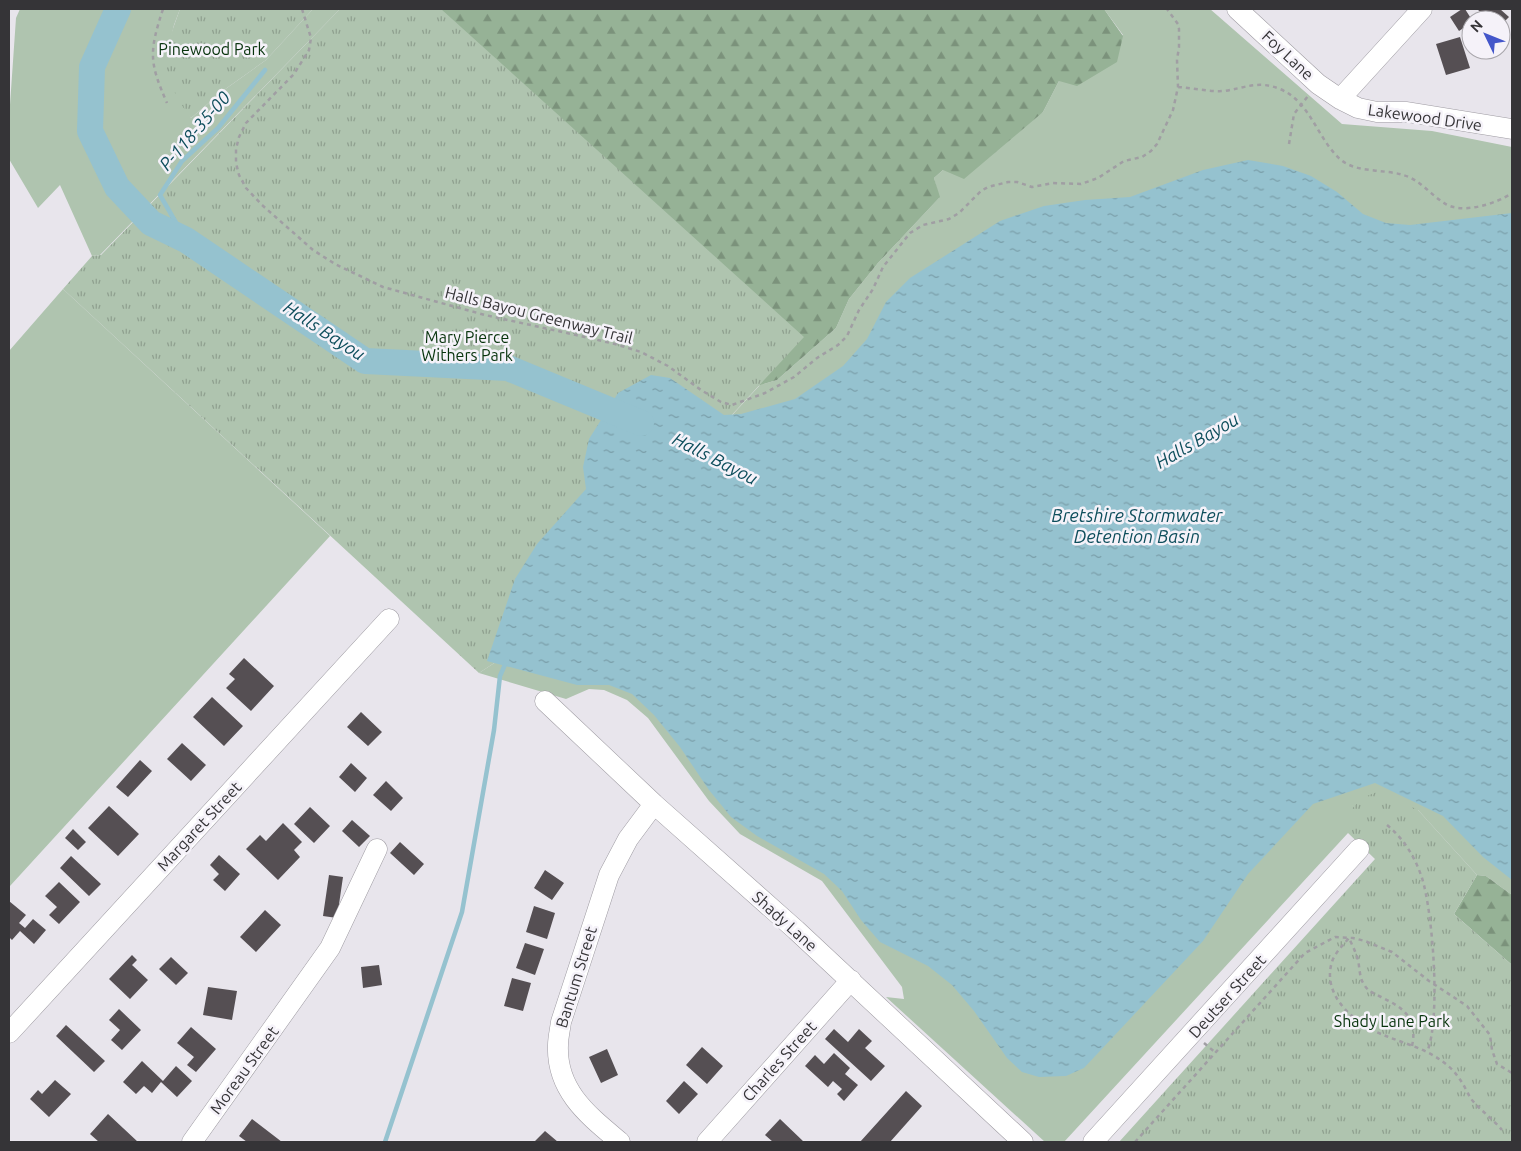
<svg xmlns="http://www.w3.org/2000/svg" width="1521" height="1151" viewBox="0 0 1521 1151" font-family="Ubuntu,sans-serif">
<defs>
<pattern id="forest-firs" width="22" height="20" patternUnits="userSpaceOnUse" patternTransform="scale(1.25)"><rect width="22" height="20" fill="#96b296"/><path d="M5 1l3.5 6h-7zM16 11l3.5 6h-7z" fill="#7b927b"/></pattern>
<pattern id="park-tufts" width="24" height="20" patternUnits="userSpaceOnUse" patternTransform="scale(1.25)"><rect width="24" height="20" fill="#afc4af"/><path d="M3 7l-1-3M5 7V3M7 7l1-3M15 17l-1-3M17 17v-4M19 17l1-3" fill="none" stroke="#8fa08f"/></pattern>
<pattern id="water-ripples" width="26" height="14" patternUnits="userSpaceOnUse" patternTransform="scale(1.25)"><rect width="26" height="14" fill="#95c2cf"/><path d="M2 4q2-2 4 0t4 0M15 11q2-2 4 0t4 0" fill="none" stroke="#7a9ea9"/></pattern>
</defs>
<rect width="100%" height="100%" fill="#e8e5ec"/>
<!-- grass -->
<path fill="#afc4af" d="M20 9H180L174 25 166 58 191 118 224 90 266 60 313 9H340L100 255 92 256 60 185 38 208 9 159V119L16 18Z
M1104 9H1210L1342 124 1432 131 1512 147V895L1486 876 1477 875 1418 810 1348 813V833L1064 1142H1045L886 997 904 999 902 987 822 881 740 834 709 801 648 718 627 700 604 690 589 689 566 699 479 673 514 650 760 385 777 380 836 328 849 299 878 263 939 198 934 178 943 170 1043 112 1059 81 1123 35Z
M63 289 330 536 10 886 9 351Z"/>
<!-- forest -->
<path fill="url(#forest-firs)" d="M352 9H1104L1123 36 1117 62 1077 86 1059 81 1043 112 964 179 943 170 934 178 940 197 878 263 849 299 836 328 777 380 734 393Z
M1477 875 1486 876 1512 895V965L1454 914Z"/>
<!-- park -->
<path fill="url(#park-tufts)" d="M180 9H313L266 60 224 90 191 118C179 103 165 78 166 58 167 43 175 23 180 9Z
M340 9H441L804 337 514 650 479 673 63 289 92 256 101 255Z
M1379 791 1418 810 1477 875 1454 914 1512 965V1142H1119L1375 859 1348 833V813L1362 798Z"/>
<!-- water -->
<path fill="url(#water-ripples)" d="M1248 160 1283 166 1311 176 1337 192 1363 214 1386 223 1410 225 1512 213V880L1483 857 1443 816 1375 783 1313 804 1248 874 1203 941 1084 1068 1066 1076 1039 1077 1022 1072 1007 1058 974 1011 952 985 928 966 880 942 861 920 842 891 824 874 757 836 731 817 709 790 680 747 654 715 632 694 609 685H577L487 661 515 579 537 544 586 489 583 467 589 439 618 393 651 375 670 378 724 415 741 414 795 399 843 366 867 339 886 302 910 278 1000 221 1044 206 1085 200 1130 197 1203 170Z"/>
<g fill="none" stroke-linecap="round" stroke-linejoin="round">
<!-- stream -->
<path stroke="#95c2cf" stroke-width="4.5" d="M186 240 160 195 182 161 218 128 265 70
M385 1142 462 912 494 730 500 676 507 660"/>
<!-- river -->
<path stroke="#95c2cf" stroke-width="26" d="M118 9 92 67 90 131 117 187 151 223 186 240 365 361 508 368 641 423"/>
</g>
<!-- building -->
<path fill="#554f53" d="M1462 9H1465L1472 20 1471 23 1459 31 1450 17Z
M1477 9H1500L1509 17 1501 25V20H1489Z
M1460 37 1470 68 1446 75 1436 44Z
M244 658 274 686 251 711 226 688 235 679 229 674Z
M212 697 243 726 224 746 193 717Z
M361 712 382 732 368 746 347 727Z
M182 743 206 765 191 781 167 759Z
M140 760 152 771 128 797 116 787Z
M351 763 367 778 355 792 339 777Z
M386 781 403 798 391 811 373 795Z
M109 806 139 834 118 856 88 828Z
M310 807 330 826 314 843 294 824Z
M352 820 370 836 359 847 342 831Z
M283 823 302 842 294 850 300 857 278 880 246 849 260 835 266 841Z
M73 829 86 842 78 850 65 838Z
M400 842 424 864 414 875 390 853Z
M219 855 240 874 225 891 213 880 219 874 210 865Z
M71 856 101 884 89 896 60 868Z
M545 870 564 883 552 900 534 888Z
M329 875 343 877 337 918 323 916Z
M59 882 80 902 59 924 49 915 57 907 45 896Z
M9 901 26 915 19 923 25 928 33 919 46 930 34 944 20 931 12 940 9 937Z
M534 906 555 913 547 939 526 932Z
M265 910 281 925 256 952 240 937Z
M525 943 544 949 535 975 516 968Z
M132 955 137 960 132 965 148 980 130 999 109 979Z
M171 957 188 973 176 985 159 969Z
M379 965 382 985 363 988 361 967Z
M512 978 531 983 523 1011 504 1006Z
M208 987 237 991 232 1020 203 1015Z
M119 1009 141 1030 122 1050 111 1040 120 1030 109 1020Z
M66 1025 105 1061 94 1072 56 1036Z
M191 1027 216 1049 196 1072 187 1065 194 1057 177 1043Z
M834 1029 848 1042 859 1029 872 1041 865 1048 885 1066 871 1081 825 1039Z
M702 1047 723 1066 707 1084 686 1065Z
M607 1049 618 1075 601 1083 589 1057Z
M834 1053 850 1068 845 1074 858 1085 844 1101 837 1094 842 1089 833 1081 828 1087 805 1066 815 1055 824 1064Z
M142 1061 163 1081 176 1066 192 1081 177 1097 161 1082 152 1093 144 1086 136 1094 123 1082Z
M55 1080 71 1094 49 1117 30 1099 38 1090 42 1094Z
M684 1081 698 1094 679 1114 666 1101Z
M906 1091 922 1106 890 1142H860Z
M108 1114 138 1142H99L90 1134Z
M252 1119 282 1142H247L239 1136Z
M780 1119 804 1142H773L765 1135Z
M545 1131 558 1142H534Z"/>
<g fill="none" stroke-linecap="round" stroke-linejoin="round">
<defs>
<path id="minor" d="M1237 9 1318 84 1340 99 1358 108 1377 112H1407L1512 129
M1340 99 1422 9
M545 701 654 804 796 930 1023 1142
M9 1033 389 619
M192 1142 330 948 377 849
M620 1142C589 1116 556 1091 558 1045 558 1038 560 1030 561 1022L609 875 628 839 654 804
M707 1142 851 980
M1093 1142 1359 849"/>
</defs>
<!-- minor casing -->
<use href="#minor" stroke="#9e9ba2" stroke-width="21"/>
<!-- path -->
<path stroke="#a09ea3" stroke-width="2.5" stroke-dasharray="4 4" stroke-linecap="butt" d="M163 9C149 52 149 62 167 103
M302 9 311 38 309 50 294 74 246 123 239 137 236 149V163L239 175 246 188 262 205 313 250 335 264 383 287 485 315 576 335 615 344 641 352 668 366 701 390 721 402 732 405 765 393 794 377 817 358 838 345 847 336 859 310 873 289 883 267 910 233 923 225 949 219 959 213 981 191 988 187 1008 182H1017L1032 187 1053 183 1081 184 1098 178 1124 161 1142 157 1151 151 1157 144 1173 110 1178 87 1177 60 1179 47V29L1178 24 1167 9
M1178 87C1193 88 1209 92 1224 91 1245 88 1258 80 1280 89 1311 102 1317 139 1341 160 1357 173 1384 169 1403 175 1419 179 1430 194 1444 203 1461 215 1496 204 1512 193
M1289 144 1294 114 1308 96
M1387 825C1404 839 1415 857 1422 878 1433 913 1441 1020 1427 1052
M1204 1043 1216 1053
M1412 1046C1418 1018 1404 1008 1381 997 1375 994 1368 991 1365 986 1359 978 1360 969 1358 960 1356 952 1352 945 1349 938 1343 945 1337 951 1333 959 1319 995 1356 1025 1386 1036 1403 1043 1423 1048 1439 1059 1445 1063 1454 1070 1458 1077 1464 1084 1467 1093 1472 1100 1481 1111 1493 1119 1502 1130
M1135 1142 1305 953 1335 937 1353 938 1365 941 1392 952 1429 981 1467 1006 1490 1035 1492 1050 1497 1064 1512 1073"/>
<!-- minor -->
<use href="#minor" stroke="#fff" stroke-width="20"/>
</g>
<g text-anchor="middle" stroke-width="5" stroke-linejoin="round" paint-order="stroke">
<!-- park labels -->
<g font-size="16" fill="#08340d" stroke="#f5f2f9">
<text x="212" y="55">Pinewood Park</text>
<text x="467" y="343">Mary Pierce<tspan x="467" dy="18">Withers Park</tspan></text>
<text x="1392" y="1027">Shady Lane Park</text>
</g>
<!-- street labels -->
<g font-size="16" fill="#353437" stroke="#f5f2f9">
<text transform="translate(1288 55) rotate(43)" y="6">Foy Lane</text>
<text transform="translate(1425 117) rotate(8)" y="6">Lakewood Drive</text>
<text transform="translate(539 315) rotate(14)" y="6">Halls Bayou Greenway Trail</text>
<text transform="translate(199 826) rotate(-47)" y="6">Margaret Street</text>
<text transform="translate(785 921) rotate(42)" y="6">Shady Lane</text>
<text transform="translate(576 977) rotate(-73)" y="6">Bantum Street</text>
<text transform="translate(1227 996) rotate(-48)" y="6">Deutser Street</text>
<text transform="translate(779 1061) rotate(-48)" y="6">Charles Street</text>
<text transform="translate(244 1070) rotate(-54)" y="6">Moreau Street</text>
</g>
<!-- water labels -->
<g font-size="18" font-style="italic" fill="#0e4e5c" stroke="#f5f2f9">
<text transform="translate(195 131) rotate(-49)" y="6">P-118-35-00</text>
<text transform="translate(324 331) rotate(33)" y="6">Halls Bayou</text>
<text transform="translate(1197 441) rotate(-30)" y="6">Halls Bayou</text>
<text transform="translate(715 459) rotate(27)" y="6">Halls Bayou</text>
<text x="1137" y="522">Bretshire Stormwater<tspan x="1137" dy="21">Detention Basin</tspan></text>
</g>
</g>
<!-- border -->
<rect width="1521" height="1151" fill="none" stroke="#353437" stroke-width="20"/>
<!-- north arrow -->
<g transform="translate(1486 35) rotate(313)"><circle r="24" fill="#f5f2f9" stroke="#a8a6ab"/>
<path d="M0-4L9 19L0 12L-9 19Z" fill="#4356ca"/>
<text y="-8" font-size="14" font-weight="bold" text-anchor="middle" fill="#353437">N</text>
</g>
</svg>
